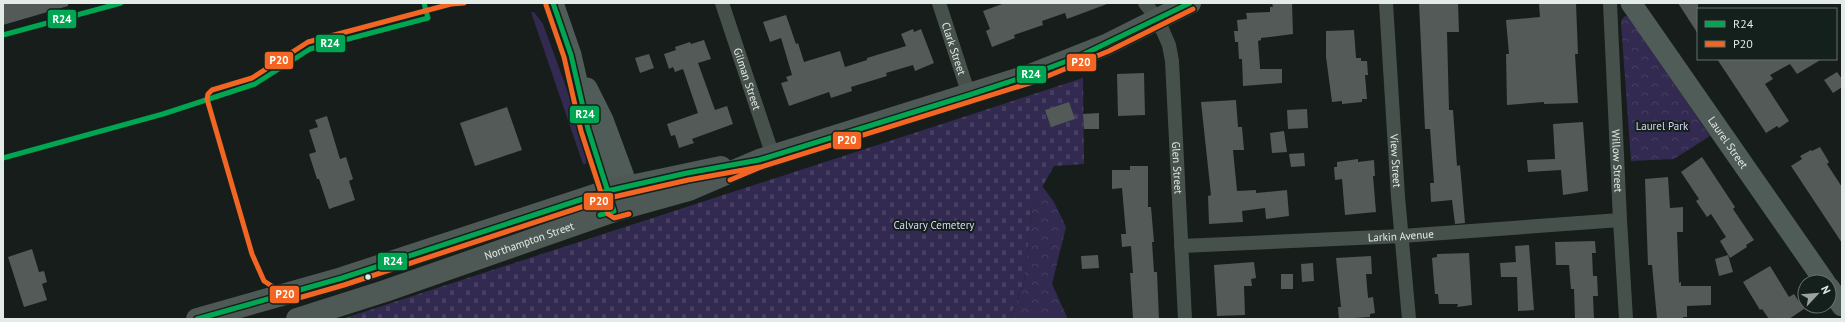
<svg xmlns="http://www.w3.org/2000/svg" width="1845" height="322" viewBox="0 0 1845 322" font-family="'PT Sans',sans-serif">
<defs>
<pattern id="forest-crowns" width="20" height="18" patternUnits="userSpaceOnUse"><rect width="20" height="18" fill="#322a50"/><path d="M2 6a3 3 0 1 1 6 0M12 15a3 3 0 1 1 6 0" fill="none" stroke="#463f61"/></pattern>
<pattern id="cemetery-stones" width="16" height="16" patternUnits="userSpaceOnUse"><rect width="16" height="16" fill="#322a50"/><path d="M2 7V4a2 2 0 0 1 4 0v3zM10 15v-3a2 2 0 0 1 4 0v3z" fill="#463f61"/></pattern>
</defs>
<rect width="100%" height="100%" fill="#171d1a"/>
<!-- grass -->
<path fill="#322a50" d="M531 12H534L543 24C551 47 590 145 586 164H583Z"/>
<!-- forest -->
<path fill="url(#forest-crowns)" d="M1625 16 1629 17 1710 136 1674 159 1631 161 1621 23 1622 19Z
M1042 186 1054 202 1066 227 1052 284 1068 319H1009L1024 283 1032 205Z"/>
<!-- cemetery -->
<path fill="url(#cemetery-stones)" d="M1083 78 1084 164 1054 166 1032 205 1024 283 1009 319H342Z"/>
<!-- building -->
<path fill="#545a57" d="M3 3H68V6L3 25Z
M1005 3H1106L1107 4 1067 19 1065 13 1042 21 1043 25 1014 35 1015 38 992 47 986 31 990 29 983 11Z
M1272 3H1292L1293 34 1261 38V40L1258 41 1260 67V69H1282V83L1243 86 1242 59H1239L1238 42H1235L1234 31H1238L1237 20 1247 19 1246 13 1270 12V7H1273Z
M1419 3H1458L1459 32H1447L1449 110H1453L1457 166 1460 165 1465 223 1455 224 1452 200 1431 202 1430 183H1434L1430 129H1425Z
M1576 3 1578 54H1575L1578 103 1544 104V102L1507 105 1506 54H1509L1506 20 1540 17 1539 4Z
M1678 3H1698V34Z
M786 15 796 44 798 43 804 62 840 51 845 67 867 60V58L906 46 901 34 913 29 914 32 921 29 934 63 915 71 913 65 886 73 887 76 851 87 852 91 831 98 829 92 789 106 781 83 788 81 786 77 792 75 781 38 770 42 763 22Z
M1354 30 1356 58H1361V61H1367L1368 75H1365L1367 99H1362V102L1342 104V101L1332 102 1326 57V31Z
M704 40 711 59 698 63 715 110 727 106 733 124 692 139 694 143 679 148 675 135 671 136 667 124 698 113 683 69 675 72 673 67 669 69 664 54 676 50 675 47 690 42 691 44Z
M649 54 654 68 640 73 635 58Z
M1717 59H1822L1797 74 1790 64 1770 75 1773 79 1765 84 1789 121 1779 128 1777 126 1766 133Z
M1837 72 1842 79V87L1833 93 1824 80Z
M1144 73 1145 115 1118 116 1117 74Z
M1236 100 1238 127H1242L1244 150H1233L1237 191 1256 190V193L1287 190 1289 216 1266 219 1265 208 1242 211 1243 222 1209 224 1208 196 1211 195 1201 102Z
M1069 102 1075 119 1051 127 1045 110Z
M507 107 522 150 475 166 460 123Z
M1307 109 1308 128 1288 129 1287 110Z
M1099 113V129H1084L1083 114Z
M327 116 340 159 346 157 353 179 349 181 355 200 329 209 319 179H317L309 154 316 152 309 130 318 127 315 120Z
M1583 122 1588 191 1563 195 1561 170 1528 172 1527 160 1555 159 1553 124Z
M1284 131 1287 152 1272 153 1270 133Z
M1820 147 1829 162 1827 164 1842 187V243L1791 166 1802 159 1800 156 1811 150 1812 151Z
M1304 153 1305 166 1291 167 1289 154Z
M1702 157 1735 207 1733 209 1754 240 1746 245 1747 247 1730 258 1720 241 1726 237 1711 214 1707 217 1696 201 1699 199 1681 172Z
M1358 159V162L1374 160 1375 176H1373L1376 212 1345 215 1342 179 1335 180 1334 167H1337V162Z
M1130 166H1148V207H1151L1154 242H1152L1154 272H1157L1159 319H1133L1130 273H1133L1131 246 1122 247 1121 234H1126L1122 188 1112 189V170H1130Z
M1668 177 1670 208 1683 207V232H1677L1679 283 1681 282V286H1711V305L1687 306V317H1683V319H1657L1652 265H1648L1645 179Z
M1595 241 1596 253H1592L1593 276H1597L1598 296H1593L1594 319H1575L1574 289H1571L1569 265H1556L1555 242Z
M1529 245 1534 310 1518 311 1517 277H1501L1500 263 1516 262 1515 246Z
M32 249 39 272 44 271 47 282 42 284 47 300 24 307 8 257Z
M1469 253 1472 305 1457 307 1458 304H1439L1438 294H1435L1432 258 1437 257V254Z
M1098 255 1099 268 1082 269 1081 256Z
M1728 255 1733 272 1719 276 1715 259Z
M1371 256 1372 274H1366L1368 298 1373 297 1375 313 1370 314V317L1339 319 1338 307H1341L1336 258Z
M1254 262 1256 278 1251 279 1252 286H1244L1245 315 1217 316 1214 265Z
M1313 263 1314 281 1302 282 1301 264Z
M1770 266 1789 297 1794 294 1804 309 1789 319H1769L1762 309 1760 310 1743 282Z
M1281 274H1293V289H1281Z"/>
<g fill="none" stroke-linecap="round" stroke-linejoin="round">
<!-- street -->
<g stroke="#47514c" stroke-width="14">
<path id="s1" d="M722 3 773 156"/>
<path id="s2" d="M939 3 969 95"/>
<path id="s3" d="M1145 3 1158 20 1169 45 1172 61 1185 319"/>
<path id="s4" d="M1386 3 1398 197 1409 319"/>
<path id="s5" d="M1610 3 1620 220 1626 319"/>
<path id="s6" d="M1181 246 1402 236 1620 220"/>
</g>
<!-- secondary -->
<g stroke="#505c57" stroke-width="21">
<path d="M553 3 571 55 588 129 613 208"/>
<path id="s7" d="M1631 3 1825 282"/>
<path d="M587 88 603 120 634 204"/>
<path d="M1829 287 1842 306"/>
</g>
<!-- primary -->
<g stroke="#4e5955" stroke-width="22">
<path d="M197 319 342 278 607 191 721 167"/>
<path id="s8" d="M297 319 385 291 614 211 689 190 759 160 1030 75 1106 45 1190 3"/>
</g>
<defs>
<path id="bus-1" d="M553 3 571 55 588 129 614 211 600 215
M3 35 121 3
M3 158 163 114 255 84 310 49 428 18 424 3
M197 319 342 278 607 191 687 173 759 160 969 95 1030 75 1080 56 1190 3"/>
<path id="bus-2" d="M464 3 451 4 308 42 252 78 212 90 208 94 207 99 252 254 264 281 290 298 295 299 344 285 609 198 688 180 760 167
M546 5 564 57 581 131 608 214 614 218 629 214
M730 180 761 167 1033 82 1109 51 1193 9"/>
</defs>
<!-- bus-1 casing -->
<use href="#bus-1" stroke="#14201b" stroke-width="8"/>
<!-- bus-2 casing -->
<use href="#bus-2" stroke="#14201b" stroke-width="8"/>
<!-- bus-1 -->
<use href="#bus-1" stroke="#00a651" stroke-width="5"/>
<!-- bus-2 -->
<use href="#bus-2" stroke="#f26522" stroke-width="5"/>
</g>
<!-- markers -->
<circle fill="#e3ebe7" stroke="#14201b" stroke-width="1.5" cx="368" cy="277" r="3.5"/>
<g text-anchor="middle" stroke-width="4" stroke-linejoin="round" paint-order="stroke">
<!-- street labels -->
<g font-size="11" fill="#e3ebe7" stroke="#14201b">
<text dy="4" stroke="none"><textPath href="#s2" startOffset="48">Clark Street</textPath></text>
<text dy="4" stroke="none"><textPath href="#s1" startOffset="80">Gilman Street</textPath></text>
<text dy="4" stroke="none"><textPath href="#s7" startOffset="170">Laurel Street</textPath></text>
<text dy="4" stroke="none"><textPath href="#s4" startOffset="158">View Street</textPath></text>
<text dy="4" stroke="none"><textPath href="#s5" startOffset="158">Willow Street</textPath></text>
<text dy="4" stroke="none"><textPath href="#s3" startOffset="172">Glen Street</textPath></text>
<text dy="4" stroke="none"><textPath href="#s6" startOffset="220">Larkin Avenue</textPath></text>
<text dy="4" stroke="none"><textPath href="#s8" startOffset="245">Northampton Street</textPath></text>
</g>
<!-- park labels -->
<g font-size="11" fill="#dcd7fa" stroke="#14201b">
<text x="1662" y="130">Laurel Park</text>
<text x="934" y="229">Calvary Cemetery</text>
</g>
</g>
<g stroke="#14201b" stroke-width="1.5">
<rect x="47" y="9" width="30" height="20" rx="4" fill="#00a651"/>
<rect x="315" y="34" width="31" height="19" rx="4" fill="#00a651"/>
<rect x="264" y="51" width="30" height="19" rx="4" fill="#f26522"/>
<rect x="1066" y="53" width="31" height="19" rx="4" fill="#f26522"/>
<rect x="1016" y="65" width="31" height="19" rx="4" fill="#00a651"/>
<rect x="569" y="105" width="31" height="19" rx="4" fill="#00a651"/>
<rect x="832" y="131" width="30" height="19" rx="4" fill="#f26522"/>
<rect x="583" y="192" width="31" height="19" rx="4" fill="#f26522"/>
<rect x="377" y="252" width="31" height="19" rx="4" fill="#00a651"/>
<rect x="269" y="285" width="31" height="19" rx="4" fill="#f26522"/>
</g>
<g font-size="11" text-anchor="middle" font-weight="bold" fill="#fff">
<text x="62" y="23">R24</text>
<text x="330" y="47">R24</text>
<text x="279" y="64">P20</text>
<text x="1081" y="66">P20</text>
<text x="1031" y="78">R24</text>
<text x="585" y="118">R24</text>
<text x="847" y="144">P20</text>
<text x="599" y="205">P20</text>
<text x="393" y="265">R24</text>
<text x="285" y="298">P20</text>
</g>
<!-- border -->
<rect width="1845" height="322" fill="none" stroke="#e3ebe7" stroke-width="8"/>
<!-- legend -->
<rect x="1697" y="8" width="140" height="52" fill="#14201b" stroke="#67716d"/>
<rect x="1705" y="21" width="20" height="6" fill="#00a651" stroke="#67716d"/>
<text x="1733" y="28" font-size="12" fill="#e3ebe7">R24</text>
<rect x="1705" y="41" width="20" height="6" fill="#f26522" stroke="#67716d"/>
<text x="1733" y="48" font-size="12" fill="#e3ebe7">P20</text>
<!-- north arrow -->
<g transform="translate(1817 294) rotate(64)"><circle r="19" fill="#14201b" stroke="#67716d"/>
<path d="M0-3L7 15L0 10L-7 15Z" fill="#9ca39f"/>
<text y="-6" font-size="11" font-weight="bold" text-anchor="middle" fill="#e3ebe7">N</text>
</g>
</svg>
